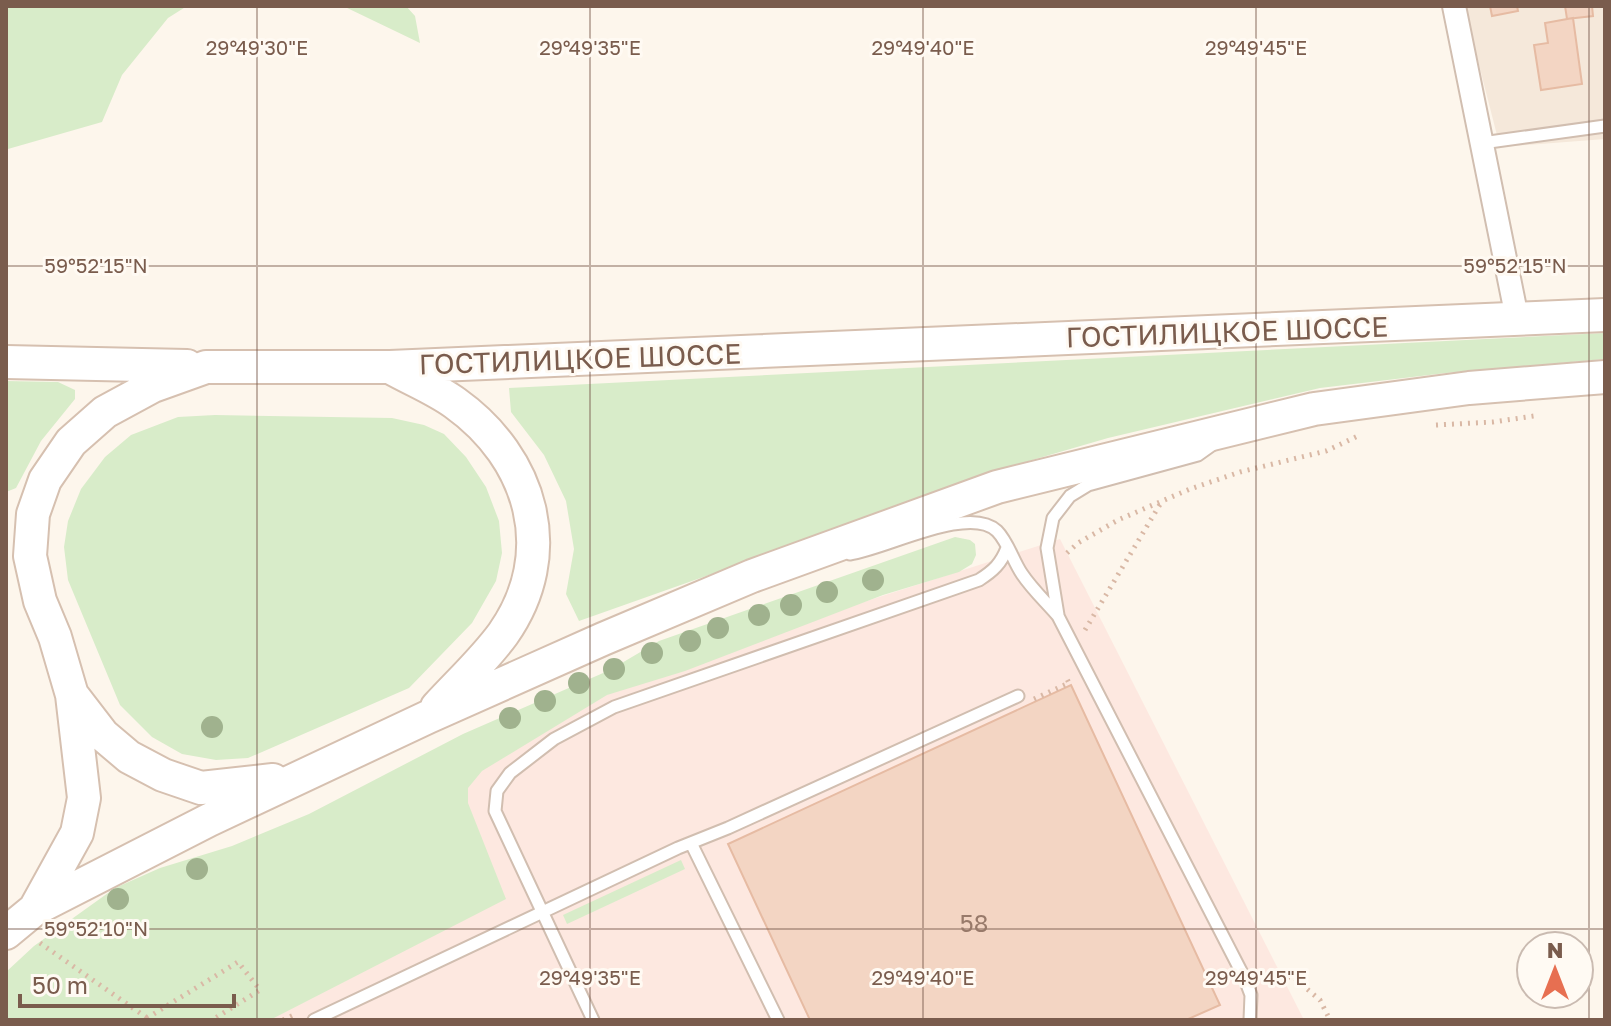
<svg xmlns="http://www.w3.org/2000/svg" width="1611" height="1026" viewBox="0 0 1611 1026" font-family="'Golos Text',sans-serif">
<rect width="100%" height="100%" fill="#fdf6ec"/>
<!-- residential -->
<path fill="#f5e8da" d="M1464 6H1605V139L1500 147Z"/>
<!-- commercial -->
<path fill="#fde8e0" d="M1060 539 1304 1020H243L451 781 589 690Z"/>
<!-- green -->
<path fill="#d8ecc9" d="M6 6H187L168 18 122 75 102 122 8 149 6 148Z
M343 6H406L415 16 420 43Z
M1605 333V359L1446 373 1320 388 1108 438 974 477 785 548 579 621 566 594 574 549 566 501 544 455 511 412 509 388Z
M6 381 58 382 75 390V399L41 441 16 488 6 492Z
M215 415 392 418 424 425 444 434 466 457 486 487 499 521 502 553 496 581 472 623 409 688 248 758 216 760 182 754 152 737 120 705 68 580 64 547 68 521 81 489 105 457 131 435 178 417Z
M955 537 970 540 975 544 976 555 972 564 959 572 883 595 685 671 607 695 482 771 468 788V803L506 899 270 1020H6V972L34 946 115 888 160 868 232 846 309 814 463 734 610 670 659 641Z
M681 860 685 869 567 924 563 915Z"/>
<!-- building -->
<path fill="#f3d5c3" stroke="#e6bba3" stroke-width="2" d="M1490 6H1517L1518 11 1492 16Z
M1565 6H1592L1593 16 1567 19Z
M1573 18 1582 84 1541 90 1534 45 1548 43 1545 23Z
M1071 685 1220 1005 1186 1020H810L728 844Z"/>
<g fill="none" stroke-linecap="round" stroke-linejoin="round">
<defs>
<path id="lane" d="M1482 143 1605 126
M850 554C886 549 969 504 997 531 1008 542 1013 561 1022 574 1032 589 1046 602 1058 616L1245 979 1251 995 1250 1020
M1058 615 1047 548 1053 518 1070 496 1088 485 1198 455 1212 445
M691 843 778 1020
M314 1020 678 848 728 828 1018 696
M593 1020 495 811 497 791 510 773 554 739 614 707 979 580C993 571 1001 564 1007 548"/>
<path id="street" d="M1454 6 1517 318"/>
<path id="secondary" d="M6 362 187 366
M390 367C411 379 436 389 455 403 532 458 560 553 503 634 484 660 459 683 437 707
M73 696 103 735 129 757 163 775 201 788 273 780
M35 909 77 833 84 798 72 695 55 637 40 601 30 556 33 514 45 480 71 442 105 412 153 386 206 367H390L1605 315
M6 933 35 909 209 820 428 717 603 639 752 576 997 487 1314 409 1469 388 1605 377"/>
</defs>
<!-- lane casing -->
<use href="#lane" stroke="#d1beb0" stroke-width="15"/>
<!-- street casing -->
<use href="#street" stroke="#d1beb0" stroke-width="26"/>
<!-- secondary casing -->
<use href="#secondary" stroke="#d6c0b0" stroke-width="36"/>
<!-- path -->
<path stroke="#d9b8a5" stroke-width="5" stroke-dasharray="2 6" stroke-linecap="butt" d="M1436 425 1493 422 1534 416
M1067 553 1078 543 1118 520 1190 489 1240 472 1326 451 1360 435
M1085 630 1162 501
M1034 699 1069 683 1067 679
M40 943 150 1020
M1264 978 1293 977 1320 1000 1330 1020
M147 1018 238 962 260 990 212 1020
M283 1020 296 1014"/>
<!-- lane -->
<use href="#lane" stroke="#fff" stroke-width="11"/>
<!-- street -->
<use href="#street" stroke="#fff" stroke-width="22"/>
<!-- secondary -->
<use href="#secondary" stroke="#fff" stroke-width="32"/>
</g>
<!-- trees -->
<g fill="#a0b28e">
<circle cx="873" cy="580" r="11"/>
<circle cx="827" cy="592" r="11"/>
<circle cx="791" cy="605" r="11"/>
<circle cx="759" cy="615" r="11"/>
<circle cx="718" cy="628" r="11"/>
<circle cx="690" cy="641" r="11"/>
<circle cx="652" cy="653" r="11"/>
<circle cx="614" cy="669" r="11"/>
<circle cx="579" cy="683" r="11"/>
<circle cx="545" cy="701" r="11"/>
<circle cx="510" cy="718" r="11"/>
<circle cx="212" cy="727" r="11"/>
<circle cx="197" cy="869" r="11"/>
<circle cx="118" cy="899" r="11"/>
</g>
<!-- ticks -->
<path fill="none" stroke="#7a5c4d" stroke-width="2" stroke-opacity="0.45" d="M257 6V1020M590 6V1020M923 6V1020M1256 6V1020M1589 6V1020M6 266H1605M6 929H1605"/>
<g text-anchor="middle" stroke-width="6" stroke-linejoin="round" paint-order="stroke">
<!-- number labels -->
<g font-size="24" fill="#987a6a">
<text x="974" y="932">58</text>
</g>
<!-- street labels -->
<g font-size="28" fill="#7a5c4d" stroke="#fffaf3">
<text transform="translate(1227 332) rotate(-2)" y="10">ГОСТИЛИЦКОЕ ШОССЕ</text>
<text transform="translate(580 359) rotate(-2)" y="10">ГОСТИЛИЦКОЕ ШОССЕ</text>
</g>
</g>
<g font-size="20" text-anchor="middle" fill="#7a5c4d" stroke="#fffaf3" stroke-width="6" stroke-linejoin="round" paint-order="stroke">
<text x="257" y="55">29°49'30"E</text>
<text x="590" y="55">29°49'35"E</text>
<text x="923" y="55">29°49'40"E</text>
<text x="1256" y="55">29°49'45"E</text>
<text x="96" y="273">59°52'15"N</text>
<text x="1515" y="273">59°52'15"N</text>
<text x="96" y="936">59°52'10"N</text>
<text x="590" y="985">29°49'35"E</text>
<text x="923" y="985">29°49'40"E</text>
<text x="1256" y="985">29°49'45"E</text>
</g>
<!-- border -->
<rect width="1611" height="1026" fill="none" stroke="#7a5c4d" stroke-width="16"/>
<!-- north arrow -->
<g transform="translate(1555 970)"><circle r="38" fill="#fffaf3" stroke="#cabbb1" stroke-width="2"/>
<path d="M0-6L14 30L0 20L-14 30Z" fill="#e76f51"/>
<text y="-12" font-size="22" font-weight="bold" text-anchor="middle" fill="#7a5c4d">N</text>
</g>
<!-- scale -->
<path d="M20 994v12h214v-12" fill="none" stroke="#7a5c4d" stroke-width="4"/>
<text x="32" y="994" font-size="24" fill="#7a5c4d" stroke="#fffaf3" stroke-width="6" paint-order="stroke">50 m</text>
</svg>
